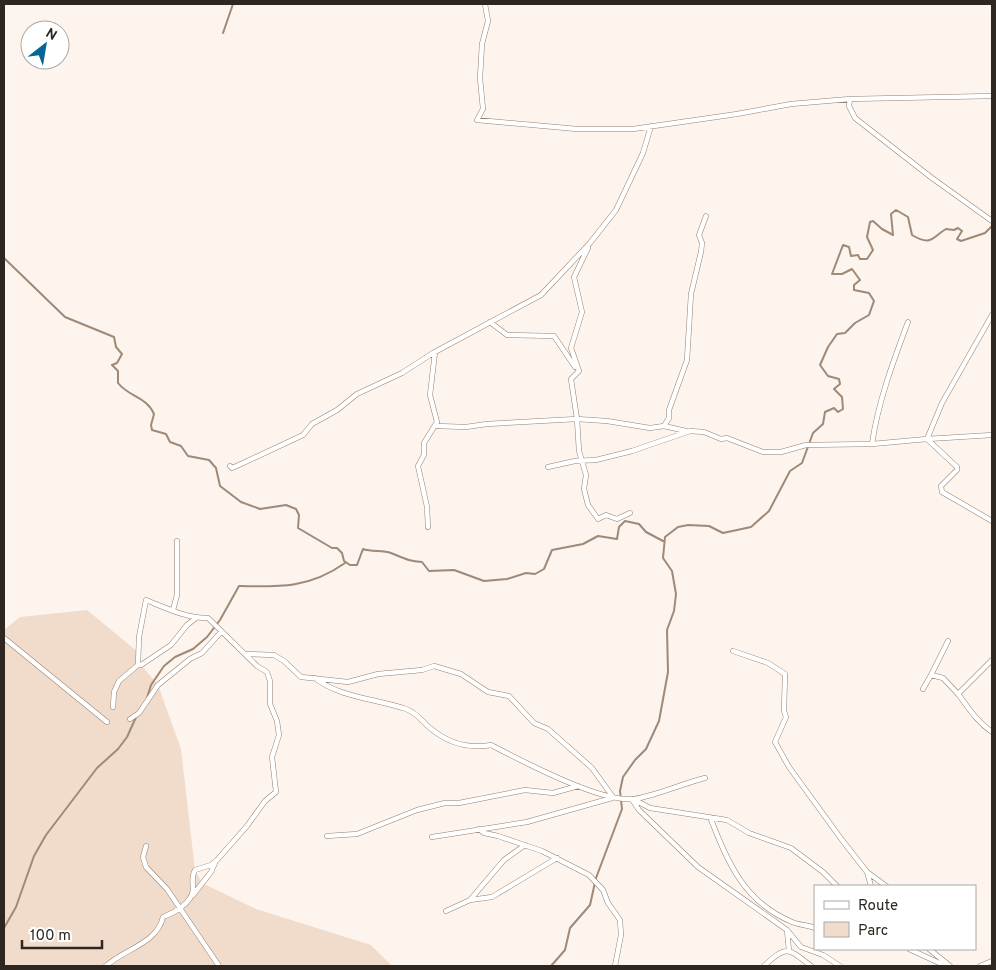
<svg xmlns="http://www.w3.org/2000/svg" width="996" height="970" viewBox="0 0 996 970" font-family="Overpass,sans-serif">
<rect width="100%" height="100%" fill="#fdf4ed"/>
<!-- green -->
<path fill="#f1dccc" d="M87 610 138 652 141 665 158 685 181 749 195 870 202 883 256 909 371 945 392 966H4V630L20 617Z"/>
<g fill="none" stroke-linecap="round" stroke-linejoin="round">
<!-- stream -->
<path stroke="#9f8977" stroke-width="2" d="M223 33 233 4
M4 258 65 317 114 337 116 347 122 354 117 363 112 365 118 371V383C129 397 147 397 154 414L151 425 152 430 166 434 170 442 181 446 188 456 209 460 216 468 220 486 241 502 260 509 286 505 296 509 299 515 298 528 332 548H337L342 553 344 561 350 565H357L363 549C372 552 383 550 391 553 404 558 407 561 422 562L429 571 454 570 484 581 507 579 526 573 535 574 544 569 552 550 583 544 598 536 617 539 619 527 625 521 639 524 646 532 663 541
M147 698 151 685 164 666 175 657 193 649 207 637 220 620 239 586C280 587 310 588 345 563
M4 928 16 907 34 856 46 835 97 768 118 749 127 737 137 715
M551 966 565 950 570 928 590 905 596 878 622 809 620 791 623 777 635 760 646 749 659 721 668 672 667 630 674 611 676 594 672 571 663 558 665 537 678 527 688 525 709 526 723 533 751 527 769 511 790 471 802 463 813 433 823 424 825 412 834 408 838 412 843 409 842 397 834 389 840 384 839 379 828 376 820 365 828 347 837 334 845 333 855 323 869 315 874 301 869 293 854 290V285L860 280 852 269 842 274H832L843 245 849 247 851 256 858 255 860 259H867L873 250 867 237 870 222 873 221 882 229 893 235 891 214 896 210 908 217 912 235C932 247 932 237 946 229L954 230 958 228 962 231 957 239 961 241 985 233 992 226"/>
<defs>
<path id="street" d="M485 4 488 21 482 44 480 78 483 109 477 120 577 129H633L737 114 791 104 850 99 992 96
M850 99 849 106 855 118 932 178 992 221
M588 248 574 277 582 312 571 348 579 371 571 379 577 419 607 421 650 428 664 426 686 431
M992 315 942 403 927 439 992 435
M490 322 507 335 554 336 575 367
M908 322C893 362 878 402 872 444L927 439 957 467V470L941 486 942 492 992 521
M436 426 466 427 487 424 577 419 579 451 586 475 584 489 588 505 598 519 606 515 617 519 630 513
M664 426 669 418V410L687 360 691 294 701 252 702 243 699 235 706 216
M230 466 232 468 241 464 303 435 312 424 337 410 357 394 402 373 433 353 541 295 590 243 616 210 643 153 651 126
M548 467 575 461 596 460 632 451 690 431 704 432 721 439 727 438 763 452H781L806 445 872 444
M428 527 427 507 418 466 424 455V443L437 422 430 395 435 352
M173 610 177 595V541
M4 638 107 722
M948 641 931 675 943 678 958 694 992 660
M733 651 768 663 785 674 784 711 786 717 775 742 789 767 842 840 867 872 886 886
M247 654 274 655 284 661 301 677 348 682 378 674 422 670 434 666 461 674 488 692 509 696 534 723 548 729 592 768 613 797
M138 665H141L171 645 187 625 196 618
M315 678C338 697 377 699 406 709 417 713 422 721 430 728 448 743 469 749 491 745 522 761 601 803 634 799 658 795 681 784 705 778
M923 689 931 675
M958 694C969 708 976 721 992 732
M130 719 139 713 158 685 190 659 202 653 221 632
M633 799 650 808 727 820 749 833 791 848 823 872 837 886
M633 801 639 810 698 867 787 930 789 951
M710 817C728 863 744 902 792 922 799 925 808 925 815 928
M479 829 484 833 498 836 542 851 589 875 603 890 608 903 620 920 621 935 615 966
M327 836 357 834 417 810 445 803H459L525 790 553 793 578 786
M432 837 527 822 612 798
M146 846 143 857 146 867 167 889 219 966
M867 872 871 886
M193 895 211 872 215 863
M470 900 492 897 557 858
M446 911 470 900 504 860 525 845
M787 930 801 947 823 955 840 966
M909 949 946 966
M929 949 950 966
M106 966C124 949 157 944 163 917 174 913 192 903 193 890 193 882 191 877 195 870L211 865 217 860 247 826 265 801 276 792 272 757 279 735 277 721 270 704V681L267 672 257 666 208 618C186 618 166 608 146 600L139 637 138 665 119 681 114 692 113 707
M764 966C787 944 789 949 811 966
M980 966 992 961"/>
</defs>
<!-- street casing -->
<use href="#street" stroke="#948071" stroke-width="5.5"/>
<!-- street -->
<use href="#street" stroke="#fff" stroke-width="4.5"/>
</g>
<!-- border -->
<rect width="996" height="970" fill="none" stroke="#2e2620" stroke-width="10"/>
<!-- legend -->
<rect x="814" y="885" width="162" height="65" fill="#ffffff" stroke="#aba8a6"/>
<rect x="824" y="901" width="25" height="8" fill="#ffffff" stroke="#aba8a6"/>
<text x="858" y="910" font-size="15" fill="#2e2620">Route</text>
<rect x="824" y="922" width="25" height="15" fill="#f1dccc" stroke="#aba8a6"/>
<text x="858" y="935" font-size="15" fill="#2e2620">Parc</text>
<!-- north arrow -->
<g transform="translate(45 45) rotate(31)"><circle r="24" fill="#ffffff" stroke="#aba8a6"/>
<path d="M0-4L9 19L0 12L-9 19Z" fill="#056594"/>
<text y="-8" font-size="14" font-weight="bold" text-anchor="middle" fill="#2e2620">N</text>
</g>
<!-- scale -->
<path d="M22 940v8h80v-8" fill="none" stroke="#2e2620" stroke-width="2.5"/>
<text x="30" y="940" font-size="15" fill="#2e2620" stroke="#ffffff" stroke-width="4" paint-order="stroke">100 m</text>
</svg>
